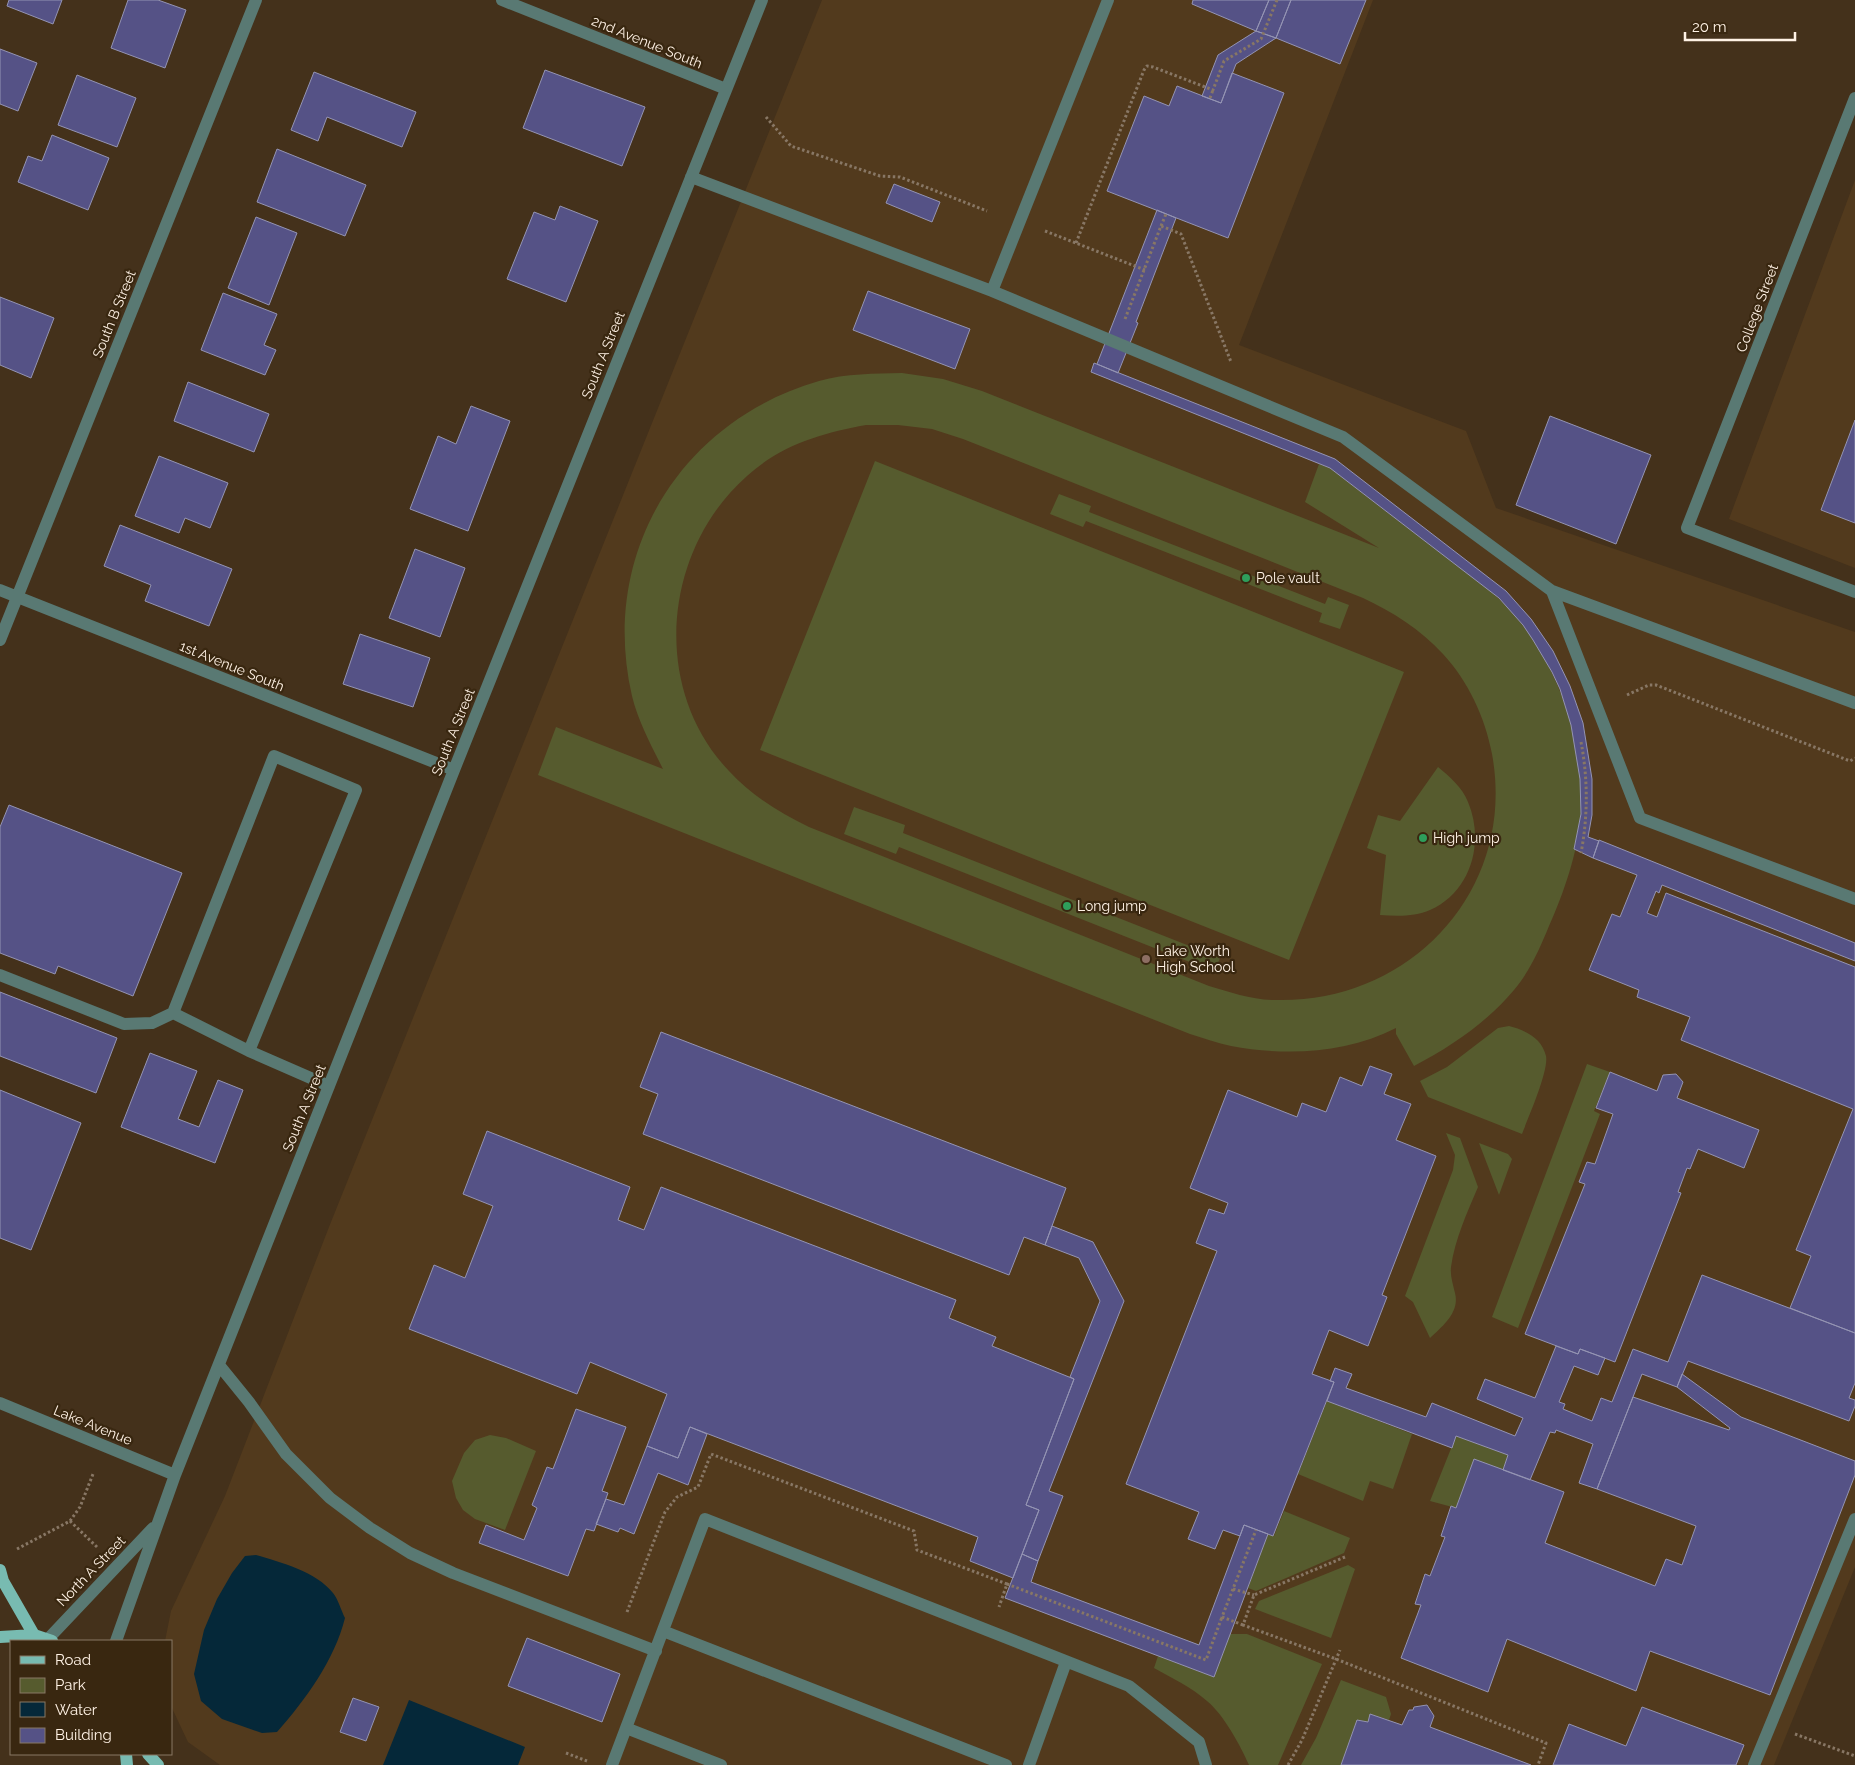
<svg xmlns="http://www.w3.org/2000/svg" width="1855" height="1765" viewBox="0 0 1855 1765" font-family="Raleway,sans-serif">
<rect width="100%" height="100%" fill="#44311b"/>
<!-- built -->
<path fill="#523a1d" d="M822 0H1373L1239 345 1466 431 1496 508 1855 632V1567L1774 1765H220L188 1742 171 1706V1641H165L171 1611 225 1496 329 1227Z
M1855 180V568L1729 519Z"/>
<!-- green -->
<path fill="#565b2e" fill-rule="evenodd" d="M902 373 943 379 982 391 1379 548 1305 502 1319 464 1330 468C1365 495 1401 523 1437 550 1467 572 1498 593 1521 623 1562 674 1585 750 1581 815 1578 851 1564 893 1549 926 1540 948 1530 971 1514 990 1486 1023 1452 1046 1414 1066L1396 1034V1028C1346 1054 1285 1056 1231 1046 1217 1043 1204 1038 1190 1034L538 775 556 727 663 769C651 745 638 721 632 696 599 554 680 421 819 381 846 373 875 374 902 373ZM866 425H898L932 429 963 439 1363 598C1393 612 1420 629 1443 654 1468 681 1485 717 1492 754 1517 890 1410 1004 1275 1000 1252 1000 1230 992 1209 986L809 827C779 812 752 796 729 771 650 688 663 550 747 476 781 445 822 433 866 425Z
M875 461 1404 672 1289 960 760 750Z
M1059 494 1091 506 1089 512 1325 604 1328 597 1349 605 1340 629 1319 622 1322 613 1086 521 1083 527 1050 514Z
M1438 767C1450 777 1462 787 1468 802 1485 842 1471 892 1430 910 1415 917 1396 916 1380 915L1386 855 1367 848 1378 815 1400 821Z
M854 807 905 825 903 833 1220 958 1215 972 899 847 896 854 844 834Z
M1509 1026C1525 1030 1542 1038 1546 1056 1549 1071 1528 1118 1522 1134L1428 1097 1420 1081 1447 1067 1498 1028Z
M1587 1064 1610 1072 1594 1111 1600 1114 1518 1328 1492 1317Z
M1446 1133 1460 1138 1478 1187C1467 1213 1455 1239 1451 1267 1450 1276 1453 1284 1455 1293 1460 1312 1443 1326 1430 1338L1413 1302 1405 1296 1453 1170 1455 1155Z
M1479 1143 1508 1154 1512 1159 1499 1195Z
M1327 1401 1412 1434 1393 1489 1370 1481 1363 1501 1298 1474Z
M490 1435 506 1438 536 1451 505 1530 475 1519 463 1510 456 1498 452 1481 464 1453 475 1440Z
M1456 1436 1508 1455 1503 1470 1474 1460 1456 1508 1430 1501Z
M1284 1511 1350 1538 1344 1553 1256 1591 1248 1588 1268 1534 1274 1536Z
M1348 1565 1355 1569 1331 1638 1255 1609 1259 1601Z
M1230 1634H1247L1322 1664 1278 1765H1249C1240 1745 1224 1715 1207 1701 1191 1687 1172 1678 1154 1668L1158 1656 1214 1677Z
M1341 1680 1386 1697 1391 1714 1389 1720 1370 1714 1368 1722 1357 1720 1341 1765H1301L1316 1738Z"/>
<!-- water -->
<path fill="#052839" d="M256 1555C280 1562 317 1572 333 1593 338 1599 341 1610 345 1618 334 1661 306 1699 277 1732L262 1733 222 1719 201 1701 194 1674 204 1630 217 1599 232 1573 245 1556Z
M409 1700 525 1747 518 1765H383Z"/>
<!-- building -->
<path fill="#555286" stroke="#9494b3" d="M9 0H62L53 24 7 6Z
M128 0H158L186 10 165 68 111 48Z
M1193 0H1269L1256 31 1192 4Z
M1269 0H1291L1276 38 1256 31Z
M1291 0H1366L1340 64 1276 38Z
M1256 31 1276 38 1236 64 1221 103 1202 96 1218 55Z
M0 49 37 63 18 111 0 104Z
M545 70 645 107 622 166 523 128Z
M314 72 416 112 402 147 327 117 318 141 291 130Z
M1232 73 1284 93 1228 238 1107 191 1144 96 1169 106 1177 86 1221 103Z
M77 75 136 98 117 147 58 125Z
M52 135 109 158 88 210 18 182 28 156 42 161Z
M277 149 366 185 345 236 257 202Z
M894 184 940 202 932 222 886 203Z
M560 206 598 221 566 302 507 279 534 212 555 220Z
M1157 210 1176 218 1136 322 1138 323 1118 373 1097 364Z
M256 217 297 233 269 305 228 288Z
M868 291 970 329 955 369 853 330Z
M223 293 277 314 264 345 276 350 265 375 201 350Z
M0 297 54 318 31 378 0 365Z
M1094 363 1335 459 1506 591 1531 619 1553 651 1570 686 1583 723 1592 779V815L1588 837 1599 841 1593 858 1574 849 1581 814 1580 779 1571 725 1560 689 1552 672 1533 640 1523 625 1499 598 1330 468 1091 372Z
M188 382 269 414 254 452 174 421Z
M471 406 510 421 468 531 410 509 438 436 456 444Z
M1550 416 1651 455 1616 544 1516 505Z
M1855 420V523L1821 510Z
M159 456 228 483 210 528 185 518 179 533 135 516Z
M120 525 232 569 209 626 145 601 151 585 104 566Z
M415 549 465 568 440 637 389 618Z
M360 634 430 658 413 707 343 684Z
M9 805 182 873 133 996 58 966 55 974 0 953V827Z
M1599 840 1855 943V961L1662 885 1659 893 1656 891 1647 913 1657 917 1666 893 1855 967V1333L1790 1308 1811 1256 1796 1250 1853 1109 1681 1040 1690 1017 1637 997 1639 990 1589 970 1612 914 1620 917 1637 875 1593 858Z
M0 992 117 1038 96 1093 0 1056Z
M661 1032 1066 1188 1045 1245 1024 1237 1009 1275 643 1134 658 1094 640 1087Z
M150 1053 197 1071 178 1119 199 1127 218 1080 243 1090 215 1163 121 1127Z
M1370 1066 1392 1074 1384 1094 1411 1104 1396 1140 1436 1156 1382 1295 1387 1297 1368 1346 1329 1330 1312 1374 1334 1382 1273 1536 1244 1525 1240 1536 1223 1530 1215 1549 1188 1539 1199 1512 1126 1484 1217 1251 1196 1243 1209 1209 1224 1214 1228 1203 1190 1188 1228 1090 1297 1117 1302 1103 1326 1112 1340 1077 1362 1086Z
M1610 1072 1657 1091 1663 1075 1676 1074 1683 1082 1677 1098 1759 1130 1744 1168 1698 1149 1690 1169 1687 1168 1678 1192 1681 1193 1615 1362 1580 1349 1578 1354 1525 1334 1585 1184 1579 1182 1587 1162 1595 1164 1613 1114 1596 1108Z
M0 1090 81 1123 31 1250 0 1238Z
M487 1131 630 1187 618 1220 644 1230 661 1187 956 1300 949 1318 996 1337 992 1346 1074 1379 1026 1505 1039 1510 1013 1578 970 1561 978 1537 690 1427 678 1458 647 1446 667 1394 590 1362 577 1394 409 1329 434 1265 465 1278 493 1206 463 1194Z
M1052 1226 1093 1242 1124 1301 1049 1491 1063 1496 1038 1561 1022 1554 1039 1510 1026 1505 1074 1379 1070 1377 1100 1301 1079 1258 1045 1245Z
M1702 1275 1855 1333V1383L1849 1398 1855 1400V1406L1849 1421 1688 1361 1677 1387 1642 1374 1597 1489 1579 1483 1593 1444 1556 1430 1555 1433 1550 1432 1530 1480 1503 1470 1508 1455 1456 1436 1452 1448 1327 1401 1334 1382 1330 1381 1335 1368 1352 1374 1346 1388 1426 1417 1432 1403 1515 1436 1523 1418 1477 1399 1485 1379 1535 1398 1556 1346 1578 1354 1580 1349 1605 1358 1598 1375 1574 1366 1559 1402 1565 1404 1563 1409 1592 1421 1601 1398 1612 1402 1633 1349 1668 1362Z
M1682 1374 1741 1417 1855 1461V1475L1770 1695 1650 1651 1636 1691 1507 1639 1488 1692 1401 1658 1421 1605 1415 1604 1425 1574 1430 1576 1445 1537 1441 1536 1451 1506 1456 1508 1474 1459 1564 1492 1545 1543 1655 1586 1666 1559 1682 1565 1696 1526 1597 1489 1633 1397 1729 1430 1730 1428 1677 1387Z
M576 1409 626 1427 602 1491 608 1493 594 1531 586 1529 568 1576 479 1543 486 1525 524 1540 537 1508 532 1505 547 1467 553 1469Z
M690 1427 707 1434 688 1485 658 1473 634 1534 620 1528 618 1532 596 1524 606 1499 624 1505 647 1446 678 1458Z
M1244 1525 1268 1534 1214 1677 1005 1598 1022 1554 1038 1561 1031 1582 1199 1645Z
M527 1638 620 1674 602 1722 508 1686Z
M353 1698 379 1707 366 1741 340 1732Z
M1427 1705 1434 1716 1430 1727 1531 1765H1341L1357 1720 1368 1722 1370 1714 1402 1725 1409 1710H1413L1414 1707Z
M1642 1707 1744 1745 1736 1765H1553L1569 1724 1626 1746Z"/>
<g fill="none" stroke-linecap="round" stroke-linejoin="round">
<!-- path -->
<path stroke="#887765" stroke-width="3" stroke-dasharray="2.5 2.5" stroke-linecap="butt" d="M1210 98 1213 90
M766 117 791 146 880 176 900 177 987 211
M1161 226 1166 214
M1045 231 1145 270
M1076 243 1144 70 1147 66 1153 67 1213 90 1224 61 1261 39 1277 0
M1125 319 1161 226 1181 234 1231 362
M1627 695 1649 685H1656L1850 761 1855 758
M1581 742C1588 778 1588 817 1581 853
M70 1521 98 1548
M17 1549 70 1521 80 1507 93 1474
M1345 1557 1254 1595 1243 1625 1336 1659 1546 1743 1538 1765
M1007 1584 1206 1660 1222 1617
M1233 1589 1254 1595
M627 1612 665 1512 677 1497 698 1487 711 1454 914 1531 917 1550 1007 1584 999 1607
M1243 1625 1222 1617 1256 1530
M1795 1734 1855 1756
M566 1753 587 1761
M1288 1765 1302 1740 1340 1650"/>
<!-- minor -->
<path stroke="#597973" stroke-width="12" d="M502 0 726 89
M1855 98 1687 528 1855 592
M691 177 992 291 1108 0
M992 291 1343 437 1552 591 1855 703
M0 590 454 770
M1552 591 1640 818 1855 899
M0 640 256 0
M0 975 124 1024 152 1023 173 1013
M249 1051 356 790 274 756 173 1013 249 1051 329 1086
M219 1365 249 1402 286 1454 330 1498 370 1528 410 1553 453 1573 656 1651
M0 1403 175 1475
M663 1631 1006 1765
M48 1639 153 1528
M116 1641 175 1475 454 770 762 0
M626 1728 721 1765
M612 1765 705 1519 1129 1686 1199 1742 1206 1765
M1029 1765 1066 1662
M1754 1765 1855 1519"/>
<!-- major -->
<path stroke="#78bbb1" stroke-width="12" d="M0 1570 3 1581 34 1635
M0 1637 34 1635 52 1641
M126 1754 127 1765
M148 1754 158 1765"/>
</g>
<!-- markers -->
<g fill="#2e9e5b" stroke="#392710" stroke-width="2">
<circle cx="1246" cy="578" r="5"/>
<circle cx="1423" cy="838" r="5"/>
<circle cx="1067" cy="906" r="5"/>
</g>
<circle fill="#8d6e63" stroke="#392710" stroke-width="2" cx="1146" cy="959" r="5"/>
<g text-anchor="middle" stroke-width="4.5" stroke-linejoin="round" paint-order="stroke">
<!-- street labels -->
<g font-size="14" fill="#fff2e5" stroke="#392710">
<text transform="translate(647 42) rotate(22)" y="5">2nd Avenue South</text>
<text transform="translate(1757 308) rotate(-69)" y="5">College Street</text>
<text transform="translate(114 314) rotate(-68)" y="5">South B Street</text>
<text transform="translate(603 355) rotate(-68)" y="5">South A Street</text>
<text transform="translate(232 666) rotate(22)" y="5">1st Avenue South</text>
<text transform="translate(453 732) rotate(-68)" y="5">South A Street</text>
<text transform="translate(304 1108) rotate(-68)" y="5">South A Street</text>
<text transform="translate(93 1425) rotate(22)" y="5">Lake Avenue</text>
<text transform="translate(91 1571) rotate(-46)" y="5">North A Street</text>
</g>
<!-- poi labels -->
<g font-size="14" fill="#fff2e5" stroke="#392710" text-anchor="start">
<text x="1256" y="583">Pole vault</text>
<text x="1433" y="843">High jump</text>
<text x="1077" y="911">Long jump</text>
<text x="1156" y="956">Lake Worth<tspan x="1156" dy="16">High School</tspan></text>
</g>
</g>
<!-- legend -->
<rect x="10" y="1640" width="162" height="115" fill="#392710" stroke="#887865"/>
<rect x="20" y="1656" width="25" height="8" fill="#78bbb1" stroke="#887865"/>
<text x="55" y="1665" font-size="15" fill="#fff2e5">Road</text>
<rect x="20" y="1678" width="25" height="15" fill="#565b2e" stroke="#887865"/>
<text x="55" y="1690" font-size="15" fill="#fff2e5">Park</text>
<rect x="20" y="1702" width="25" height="15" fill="#052839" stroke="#887865"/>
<text x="55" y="1715" font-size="15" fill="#fff2e5">Water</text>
<rect x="20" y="1728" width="25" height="15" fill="#555286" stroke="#887865"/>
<text x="55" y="1740" font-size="15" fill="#fff2e5">Building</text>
<!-- scale -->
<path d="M1685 32v8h110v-8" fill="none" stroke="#fff2e5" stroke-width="2.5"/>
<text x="1692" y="32" font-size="15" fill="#fff2e5" stroke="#392710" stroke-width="4" paint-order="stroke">20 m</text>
</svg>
